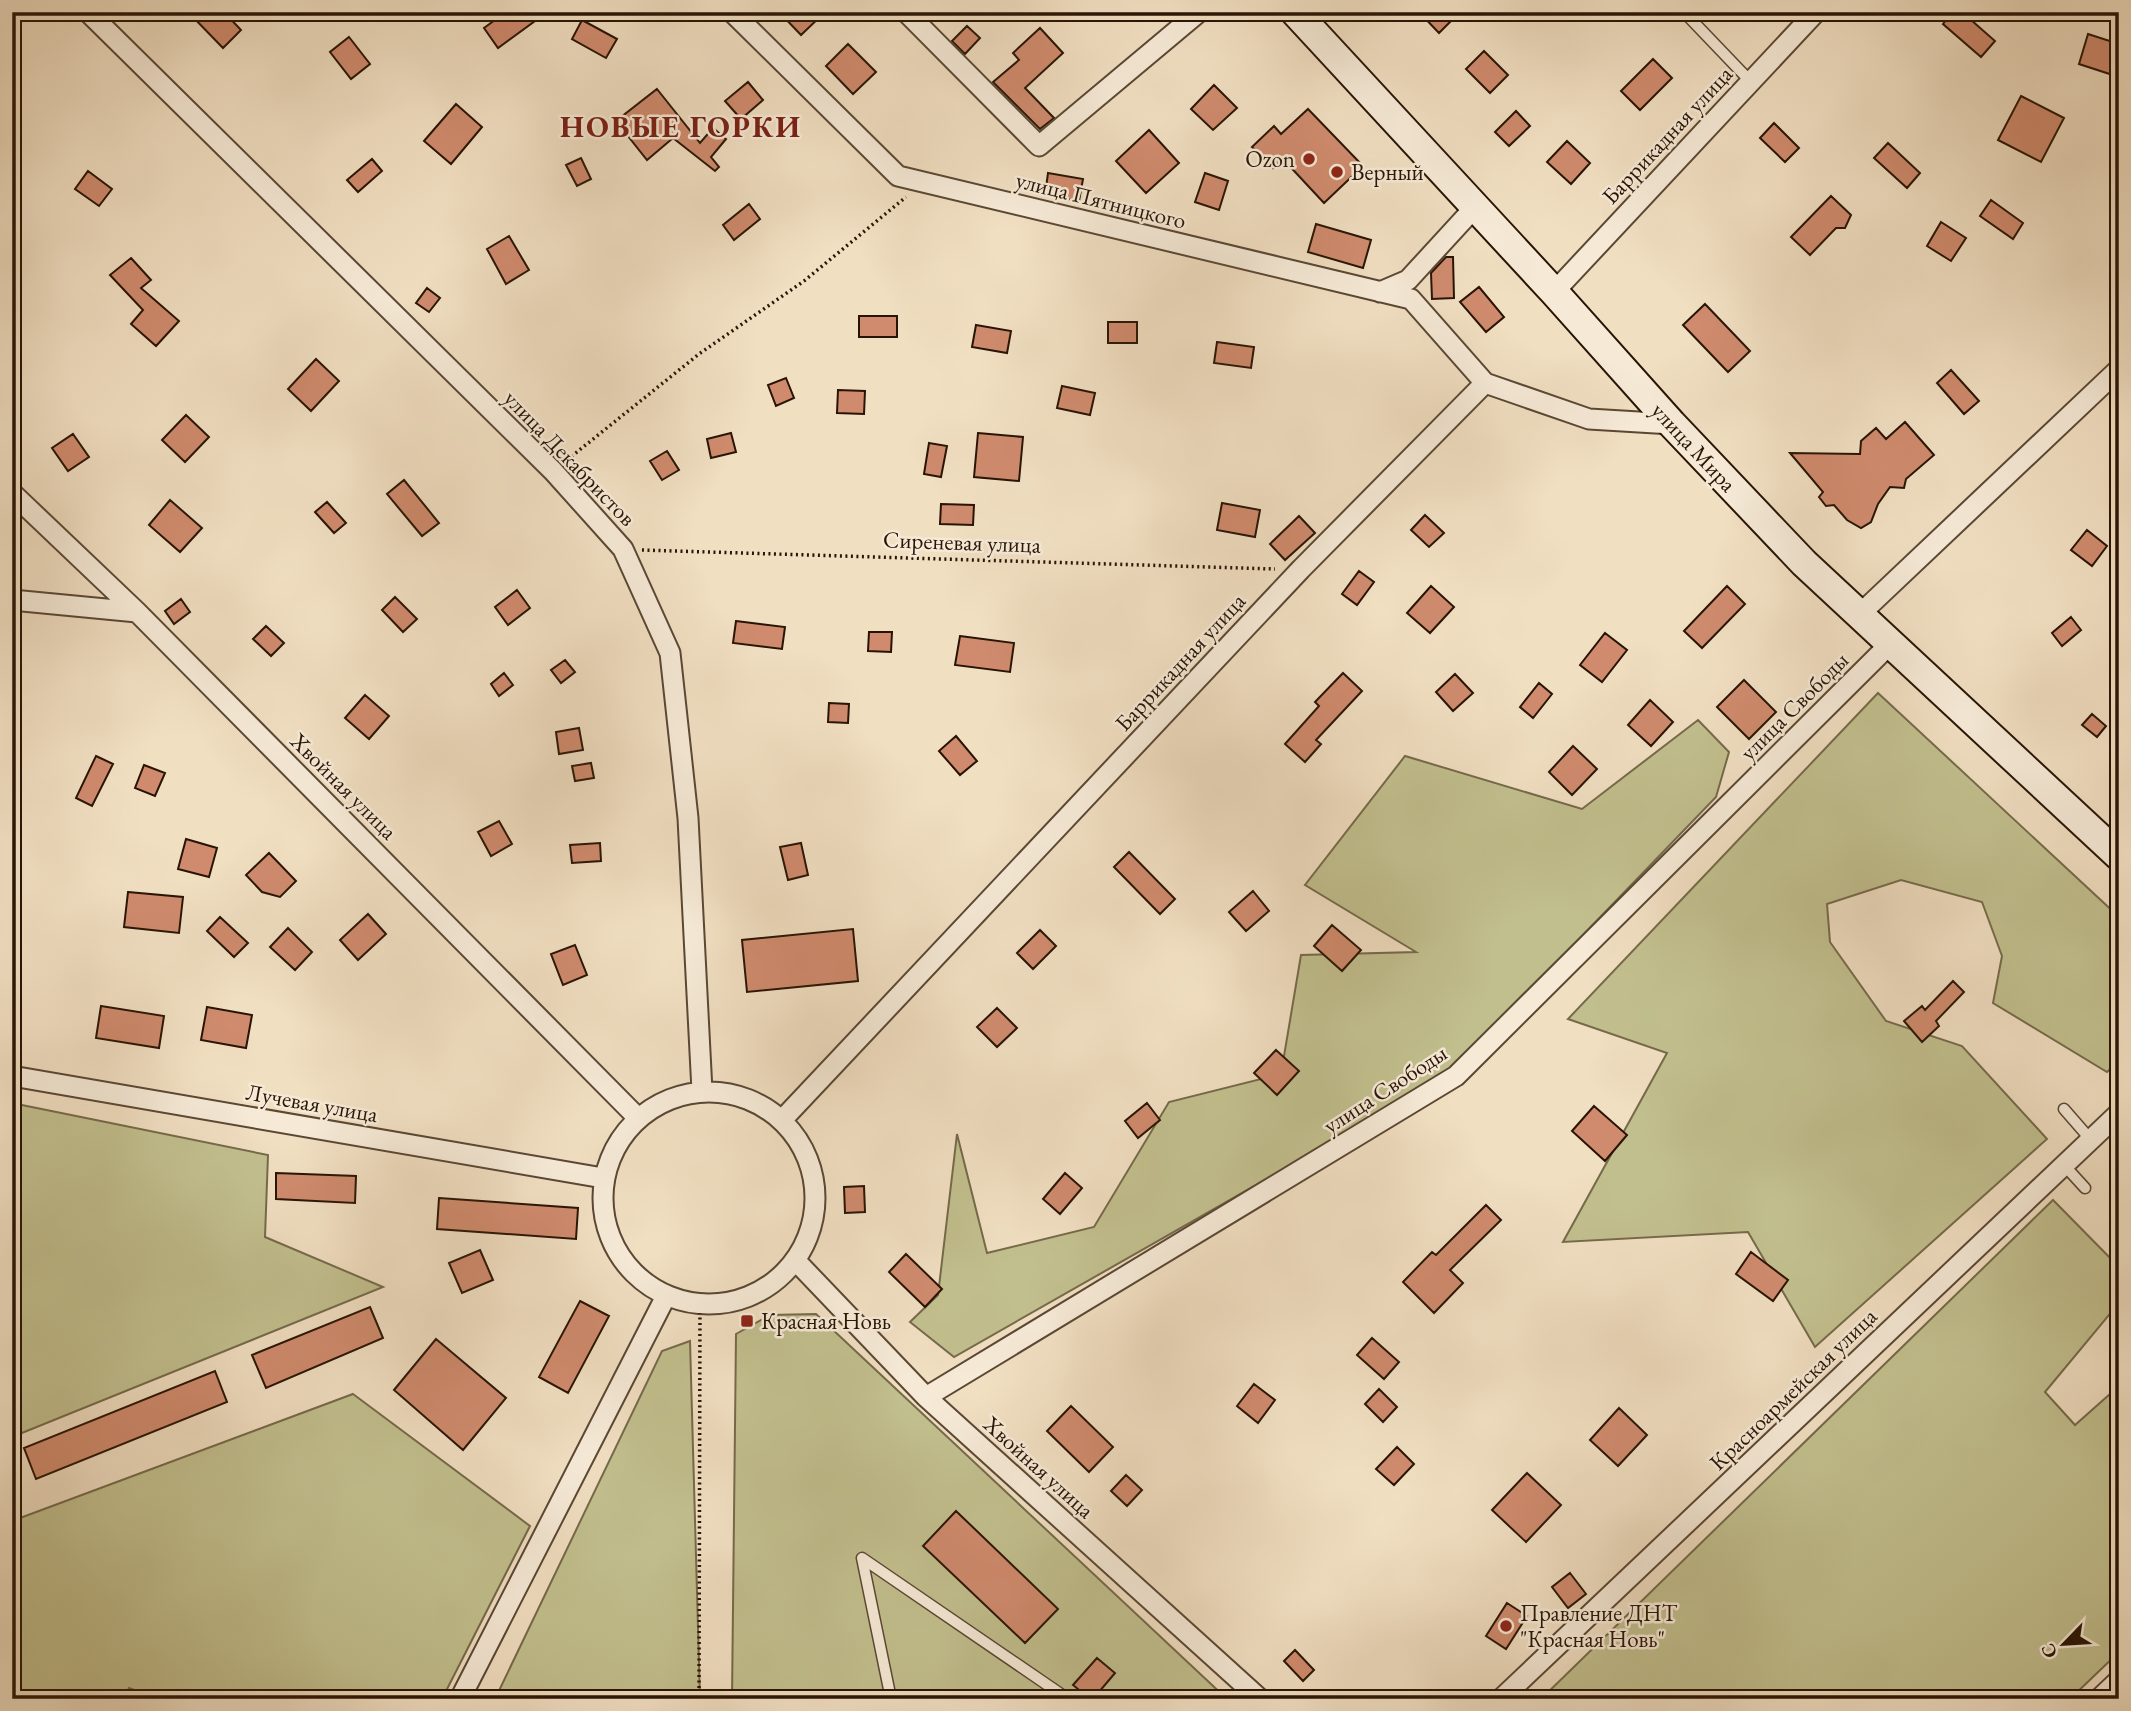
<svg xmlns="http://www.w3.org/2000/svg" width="2131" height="1711" viewBox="0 0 2131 1711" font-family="'EB Garamond',serif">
<rect width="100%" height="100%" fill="#f1dfc2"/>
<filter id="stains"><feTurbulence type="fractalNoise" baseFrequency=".00286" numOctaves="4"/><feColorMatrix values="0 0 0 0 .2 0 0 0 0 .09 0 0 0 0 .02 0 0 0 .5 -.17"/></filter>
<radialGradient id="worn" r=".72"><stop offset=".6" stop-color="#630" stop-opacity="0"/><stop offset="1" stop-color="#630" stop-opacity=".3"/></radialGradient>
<!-- green -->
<path fill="#c2bf8e" stroke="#756a4a" stroke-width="2" d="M1878 693 2119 917V1061L2107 1072 1993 1003 2002 956 1982 902 1901 880 1827 904 1830 942 1886 1021 1962 1046 2047 1139 1815 1347 1748 1232 1563 1242 1667 1053 1568 1019Z
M1698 720 1729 752 1716 797 1446 1077 954 1357 910 1322 938 1295 957 1134 987 1253 1094 1227 1169 1102 1281 1074 1301 955 1416 952 1305 885 1405 756 1582 809Z
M12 1103 268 1155 265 1237 383 1287 12 1437Z
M2053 1200 2119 1267V1303L2045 1392 2075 1425 2119 1386V1652L2070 1699H1541Z
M816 1314 1227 1699H732L736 1334 770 1315Z
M690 1341 700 1699H495L662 1351Z
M353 1394 530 1526 442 1699H159L129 1688 124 1699H12V1521Z"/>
<!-- building -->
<path fill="#d08b6e" stroke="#281405" stroke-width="2" d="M188 12H224L241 30 223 48Z
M506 12H529L535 21 498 48 484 28Z
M779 12H825L801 35Z
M1419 12H1460L1439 33Z
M1952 12H1962L1995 41 1981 57 1943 24Z
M582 20 617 39 606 58 572 39Z
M967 26 980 38 965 54 952 41Z
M1040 28 1063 53 1025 88 1054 118 1040 129 993 82 1019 60 1013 53Z
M2088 34 2119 44V77L2079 64Z
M349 37 370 64 351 79 330 52Z
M848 44 876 72 853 94 826 66Z
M1484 51 1508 75 1490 93 1466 69Z
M1653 59 1672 78 1640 110 1621 91Z
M748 82 763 100 741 119 725 101Z
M1214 85 1237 108 1213 130 1191 109Z
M657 89 700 143 713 128 726 139 711 157 719 167 715 171 673 138 647 160 616 121Z
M2021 96 2064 118 2041 162 1998 140Z
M456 104 482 127 451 164 424 141Z
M1308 109 1363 166 1324 203 1283 159 1273 168 1252 147 1274 126 1281 134Z
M1516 111 1530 126 1509 146 1495 132Z
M1774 123 1799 148 1785 162 1760 138Z
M1149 130 1179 163 1146 193 1116 161Z
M1567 141 1590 163 1571 184 1547 162Z
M1888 143 1920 173 1907 188 1874 158Z
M581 158 591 179 577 186 566 165Z
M372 159 382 171 358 192 347 180Z
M88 171 112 189 99 206 75 189Z
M1048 173 1083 179 1079 201 1045 195Z
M1205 173 1228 181 1219 210 1195 202Z
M1831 196 1851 215 1845 228H1836L1810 255 1791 237Z
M1991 200 2023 223 2013 239 1980 216Z
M749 204 760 219 734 240 723 225Z
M1941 222 1966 238 1951 261 1927 246Z
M1316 224 1371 240 1363 268 1308 252Z
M509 236 529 270 506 284 487 249Z
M1446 257H1453L1454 298 1432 299 1431 273Z
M131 258 151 280 141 288 179 321 156 346 131 324 143 310 110 275Z
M1479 287 1504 317 1486 332 1460 302Z
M427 288 440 298 429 312 416 303Z
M1705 304 1750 351 1728 372 1683 325Z
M859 316H897V337H859Z
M1108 322H1137V343H1108Z
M976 325 1011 331 1007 353 972 347Z
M1217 342 1254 347 1251 368 1214 363Z
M316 359 339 381 311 411 288 389Z
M1951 370 1979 401 1964 414 1937 383Z
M786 378 794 398 776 406 768 385Z
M1062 386 1095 393 1090 415 1057 408Z
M838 390 865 391 864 414 837 413Z
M186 415 209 437 185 462 162 440Z
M1905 422 1934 455 1906 479 1904 488 1890 487 1878 504 1871 522 1861 528 1847 520 1834 505 1826 506 1819 497 1823 492 1790 453 1860 454 1861 441 1876 428 1886 439Z
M731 433 736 452 711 458 707 439Z
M978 433 1023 437 1019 481 974 477Z
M73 434 89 457 68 471 52 448Z
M929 443 947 446 941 477 924 474Z
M667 451 679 470 662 480 650 461Z
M404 480 439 523 422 536 387 494Z
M170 500 202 528 180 552 149 525Z
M327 502 346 523 334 533 315 512Z
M1222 503 1260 510 1255 537 1217 530Z
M941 504 974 505 973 525 940 524Z
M1425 515 1444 533 1429 547 1411 530Z
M1299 516 1315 533 1285 560 1270 544Z
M2087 530 2107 546 2092 566 2071 550Z
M1359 571 1374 582 1357 605 1342 594Z
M1431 586 1454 607 1430 633 1407 613Z
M1727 586 1745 604 1702 648 1684 631Z
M517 590 530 608 508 625 495 607Z
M395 597 417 619 403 632 382 610Z
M181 599 190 612 174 624 165 611Z
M2071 617 2081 630 2062 646 2052 633Z
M736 621 785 627 782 649 733 643Z
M266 626 284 643 271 656 253 639Z
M869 632H892L891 652 868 651Z
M1605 633 1627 650 1602 682 1580 665Z
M960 636 1014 643 1010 672 955 665Z
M565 660 575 672 561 683 551 670Z
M504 673 513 685 499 696 491 684Z
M1343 673 1362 691 1316 740 1321 744 1305 762 1285 744 1319 706 1315 702Z
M1455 674 1473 693 1453 711 1436 692Z
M1744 680 1776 712 1749 739 1717 707Z
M1539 683 1552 694 1533 718 1520 707Z
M365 695 389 716 369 739 345 718Z
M1650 700 1673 722 1651 746 1628 725Z
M829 703 849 704 848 723 828 722Z
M2092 714 2106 726 2097 737 2082 725Z
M579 728 583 750 559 754 556 732Z
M956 736 977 761 960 775 939 751Z
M1573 746 1597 769 1572 795 1549 772Z
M96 756 113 764 92 806 76 798Z
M591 763 594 778 575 781 572 766Z
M144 765 165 773 155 796 135 788Z
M499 821 512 844 491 856 478 832Z
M186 839 217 848 209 877 178 869Z
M600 843 601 861 572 863 570 845Z
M801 843 808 875 788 880 780 847Z
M1129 852 1175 899 1160 914 1114 867Z
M269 853 296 881 280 897 262 892 246 875Z
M1253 891 1269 911 1246 931 1229 912Z
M128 892 183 897 179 933 124 927Z
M368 914 386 934 358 960 340 940Z
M220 917 248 943 234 957 207 931Z
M1332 925 1361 950 1342 971 1314 946Z
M288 928 312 952 295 970 270 947Z
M853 929 858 981 747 992 742 940Z
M1040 930 1056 946 1033 969 1017 953Z
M575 945 587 975 563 985 551 954Z
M1953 981 1964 992 1936 1021 1939 1026 1922 1042 1904 1021 1922 1006 1925 1010Z
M101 1006 164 1016 159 1048 96 1038Z
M207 1007 252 1015 246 1048 201 1040Z
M997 1008 1017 1028 997 1047 977 1027Z
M1276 1050 1299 1071 1277 1095 1254 1073Z
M1147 1103 1160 1120 1138 1138 1125 1121Z
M1594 1106 1627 1135 1605 1161 1572 1131Z
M276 1173 356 1176 355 1203 276 1199Z
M1065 1173 1082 1188 1060 1214 1043 1199Z
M864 1186 865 1212 845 1213 844 1187Z
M439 1198 578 1208 576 1239 437 1229Z
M1486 1205 1501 1220 1450 1270 1463 1283 1434 1313 1403 1282 1432 1252 1436 1255Z
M480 1250 493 1280 462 1293 449 1263Z
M1751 1252 1788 1280 1773 1301 1736 1274Z
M906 1254 942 1289 925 1307 889 1272Z
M580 1301 609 1316 568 1393 539 1377Z
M370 1307 383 1338 266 1388 252 1355Z
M1372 1338 1399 1362 1384 1379 1357 1355Z
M436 1339 506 1398 463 1450 394 1390Z
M215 1371 227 1402 36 1479 24 1448Z
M1254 1384 1275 1400 1258 1423 1237 1406Z
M1379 1389 1397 1407 1383 1422 1365 1404Z
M1071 1406 1113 1447 1089 1472 1047 1431Z
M1619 1408 1647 1435 1618 1466 1590 1440Z
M1397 1447 1414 1464 1394 1485 1376 1469Z
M1527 1473 1561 1505 1526 1542 1492 1510Z
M1126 1475 1142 1490 1127 1506 1111 1491Z
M956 1511 1058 1609 1025 1643 923 1546Z
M1570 1573 1586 1594 1568 1608 1552 1587Z
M1507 1603 1527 1616 1506 1649 1486 1636Z
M1295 1650 1314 1670 1303 1681 1284 1661Z
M1097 1658 1115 1673 1093 1699H1090L1073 1685Z"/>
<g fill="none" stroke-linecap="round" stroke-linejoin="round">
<defs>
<path id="lane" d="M1684 12 1751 82
M2064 1109 2091 1140
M2064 1165 2085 1188
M891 1699 862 1558 1068 1699"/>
<path id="street" d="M88 12 553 471 623 549 670 653 688 818 702 1091
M732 12 898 176 1411 299 1485 383 1589 419 1672 424
M906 12 1039 146 1199 12
M1380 292 1408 280 1475 207
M1554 292 1816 12
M12 493 137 612 638 1118
M12 600 137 612
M1859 615 2119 369
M12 1076 603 1178
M603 1198a106 106 0 1 1 212 0a106 106 0 1 1-212 0Z
M782 1120 1301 569 1485 383
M796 1261 926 1397 1260 1699
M926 1397 1456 1076 1890 644
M460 1699 666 1296
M1501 1699 2119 1113
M2099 1699 2119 1680"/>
<path id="secondary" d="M1295 12 1554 292 1672 424 1804 563 2119 856"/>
</defs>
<!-- lane casing -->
<use href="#lane" stroke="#5a4734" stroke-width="13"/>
<!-- street casing -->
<use href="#street" stroke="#5a4734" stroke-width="23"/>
<!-- secondary casing -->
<use href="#secondary" stroke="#281405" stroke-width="32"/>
<!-- path -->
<path stroke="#281405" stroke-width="3.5" stroke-dasharray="2 3.5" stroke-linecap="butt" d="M567 460 699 354 804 281 906 197
M642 550 1275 569
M699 1699 700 1303"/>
<!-- lane -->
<use href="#lane" stroke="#f6ead7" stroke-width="10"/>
<!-- street -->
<use href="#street" stroke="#f6ead7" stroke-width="19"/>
<!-- secondary -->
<use href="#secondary" stroke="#f6ead7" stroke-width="28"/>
</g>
<!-- markers -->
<g fill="#8f2418" stroke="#f6ead7" stroke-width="2.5">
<circle cx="1309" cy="159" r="7"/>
<circle cx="1337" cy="172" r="7"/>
<rect x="740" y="1314" width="14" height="14" rx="3.5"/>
<circle cx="1506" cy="1626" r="7"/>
</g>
<g text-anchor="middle" stroke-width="5" stroke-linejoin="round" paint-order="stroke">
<!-- street labels -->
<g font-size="23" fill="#281405" stroke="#f6ead7">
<text transform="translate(1667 135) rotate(-47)" y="8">Баррикадная улица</text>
<text transform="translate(1101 200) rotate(14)" y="8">улица Пятницкого</text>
<text transform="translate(1694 447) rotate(47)" y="8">улица Мира</text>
<text transform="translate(570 458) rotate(46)" y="8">улица Декабристов</text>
<text transform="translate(962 542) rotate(2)" y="8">Сиреневая улица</text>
<text transform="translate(1180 662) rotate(-47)" y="8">Баррикадная улица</text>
<text transform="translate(1794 706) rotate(-45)" y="8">улица Свободы</text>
<text transform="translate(344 786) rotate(45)" y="8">Хвойная улица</text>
<text transform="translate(1385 1089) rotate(-33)" y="8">улица Свободы</text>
<text transform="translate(312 1103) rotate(10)" y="8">Лучевая улица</text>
<text transform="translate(1793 1389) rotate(-44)" y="8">Красноармейская улица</text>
<text transform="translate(1039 1467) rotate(42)" y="8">Хвойная улица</text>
</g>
<!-- poi labels -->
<g font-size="23" fill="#281405" stroke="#f6ead7" text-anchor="start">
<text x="1295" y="167" text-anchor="end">Ozon</text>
<text x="1351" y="180">Верный</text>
<text x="761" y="1329">Красная Новь</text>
<text x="1520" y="1621">Правление ДНТ<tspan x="1520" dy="26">"Красная Новь"</tspan></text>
</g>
<!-- district labels -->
<g font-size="30" font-weight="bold" letter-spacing="2" fill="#7a1f14" stroke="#f6ead7">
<text x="681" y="137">НОВЫЕ ГОРКИ</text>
</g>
</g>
<!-- margin -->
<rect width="2131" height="1711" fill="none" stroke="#f1dfc2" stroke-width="42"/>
<rect x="14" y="14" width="2103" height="1683" fill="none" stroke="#281405" stroke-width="3.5"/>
<rect x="21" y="21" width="2089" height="1669" fill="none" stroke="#281405" stroke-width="2"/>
<!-- north arrow -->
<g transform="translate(2064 1644) rotate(245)" stroke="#f6ead7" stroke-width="5" paint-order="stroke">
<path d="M0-5L12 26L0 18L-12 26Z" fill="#281405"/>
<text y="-10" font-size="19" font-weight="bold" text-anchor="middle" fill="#281405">С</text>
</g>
<rect width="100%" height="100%" filter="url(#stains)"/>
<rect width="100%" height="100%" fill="url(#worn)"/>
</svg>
